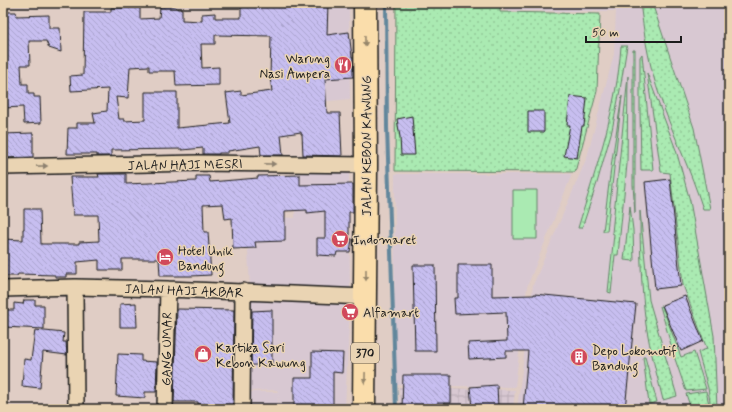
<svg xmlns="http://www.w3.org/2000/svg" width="732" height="412" viewBox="0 0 732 412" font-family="Mynerve,sans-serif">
<defs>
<pattern id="industrial-grid" width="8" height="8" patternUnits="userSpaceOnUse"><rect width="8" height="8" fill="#d8c8d2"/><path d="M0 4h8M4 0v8" fill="none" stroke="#b9abb4"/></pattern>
<pattern id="grass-dots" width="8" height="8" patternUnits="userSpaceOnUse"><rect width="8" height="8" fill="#aaeab2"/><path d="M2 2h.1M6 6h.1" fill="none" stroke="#92c898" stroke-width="1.8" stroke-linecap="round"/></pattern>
<pattern id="building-back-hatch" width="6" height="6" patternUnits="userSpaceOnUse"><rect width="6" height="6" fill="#c7bef0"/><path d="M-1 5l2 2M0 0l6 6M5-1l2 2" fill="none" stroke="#aaa3cd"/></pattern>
</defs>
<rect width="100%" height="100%" fill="#e0cdc5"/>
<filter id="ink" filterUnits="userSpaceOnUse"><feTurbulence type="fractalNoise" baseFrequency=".025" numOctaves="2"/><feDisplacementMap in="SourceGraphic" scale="8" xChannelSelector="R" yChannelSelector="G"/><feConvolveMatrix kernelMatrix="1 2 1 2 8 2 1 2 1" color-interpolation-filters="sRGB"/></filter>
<g filter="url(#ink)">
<!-- built -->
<path fill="#d8c8d2" d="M293 3H349L350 99 278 106 270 64 291 60Z
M505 3H729V409H517L533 285 587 157 614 54 616 11H505Z
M349 168 350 293 250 287 246 218 277 217 295 218 296 169Z
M395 174H572L527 287 515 387 394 385Z
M245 300 350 304 345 408 280 407 278 396 279 409H348H248L247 392H278L277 390 248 391Z"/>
<!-- industrial -->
<path fill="url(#industrial-grid)" d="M399 387 515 390 513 409H400Z"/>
<!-- grass -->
<path fill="url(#grass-dots)" stroke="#638367" d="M396 3H500V12L600 14 597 91 575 172 395 171Z
M640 3H652L694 128 710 209H703C691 171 673 135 660 97 650 69 645 40 641 10Z
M621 46H627L620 90 612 130 597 183 582 228H578C596 168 617 108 621 46Z
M633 50H635V213L633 185Z
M642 54 653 170H641L640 109V57Z
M647 73 676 150 690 201 714 336 717 409H711L708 388 698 352 707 349 683 285 670 173 661 172Z
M628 76 627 164 618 255H615L611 293 608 292 614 234 612 233Z
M622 96 607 231H603L612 160Z
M630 206 633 230 634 261 624 260Z
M640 211 649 300 677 396 663 400C657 375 650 350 646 325 641 287 640 249 640 211Z
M660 306H662L681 357 694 352 706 389 686 391 675 359Z
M643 357H645L657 402 649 404Z
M706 391 710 409H691L686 394Z"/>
<!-- pitch -->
<path fill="#aaeab2" stroke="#638367" d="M513 190H537V239H513Z"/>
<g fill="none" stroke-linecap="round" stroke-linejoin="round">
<!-- stream -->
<path stroke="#62879c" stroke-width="4" d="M386 3 387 127 396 409"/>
</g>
<!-- building -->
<path fill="url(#building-back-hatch)" stroke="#1c1c1c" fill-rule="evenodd" d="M266 3H328L327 35 349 32 352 57H353V77L325 79 327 113H340L342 156 303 155 302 134H301V132L281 135 283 155H261L260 146 228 151V153H219V154H203V148L182 150V149L111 150V156H97V154H67L68 128H77V123H95L93 113 107 111 108 89 71 91 70 76 83 75 84 12H111V8H140V19L159 18 160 7 174 6 178 9H182V20L202 21V14L215 13V18H241V4H266ZM215 35 271 36 270 78 272 91 241 95V91L226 93 230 123 177 128V92H145V120L124 121V119H119L116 97 128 98 130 67 149 66V71H175L176 86 219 85V67L202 68 201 44H215Z
M8 12H16L17 16 49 15V28H60L61 52 49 48 46 41H29L30 65H21L22 84H28V94H34V97H40L41 123 24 124 23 107 3 108V15H7Z
M570 96 587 98 584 126H582L577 158 564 156 570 125H567Z
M528 111H544V132H528Z
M412 116 415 155H401L400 137 397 119Z
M33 133V157L3 158V134Z
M98 174H126V184L196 181V176H209L210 182 258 178V176L300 175V185L353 184V212H349V239H352L350 252H337L336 256 317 255V238H325V211L307 213V210L285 211V241L255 242 256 248 233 249 232 218 225 219 223 204 203 205 204 232H208L211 275 191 276H160L159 259H122V270H99V260L77 262V274H66V277H55V275L18 274 17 276H3V239L23 240V229H24V209H40L41 244H79V242L99 241 98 215H73L70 177H99Z
M670 179 681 286 655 289 645 182Z
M413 265H435L436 351H415Z
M458 265H492V296L534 295V294L636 304 625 409H523L528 351H506V357L469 359 468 343 507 341 506 312 455 314 454 298H458Z
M685 296 703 341 681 351 662 305Z
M24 300H35V305H44V329L3 327V310H14V303L23 304Z
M136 303 137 327H120V304Z
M177 309 234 310 233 405 198 404V402H174Z
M272 310V365H251L252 311Z
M35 330 64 333 63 342H66L67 355 43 352 40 388 22 386 24 359 31 360Z
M312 352 343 353 342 373 333 372V408H294V378H312Z
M118 354 141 355V361L157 362 156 392H145V398L116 396Z
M403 375H451V403H437V409H402Z
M497 385 498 407 472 408 470 387Z"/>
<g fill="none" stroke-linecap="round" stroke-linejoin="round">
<defs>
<path id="minor" d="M3 167 198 163 366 165
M75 287 76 409
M3 289 75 287 168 289 366 297
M165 409 168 289
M242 409 243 291"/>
<path id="primary" d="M364 409 366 165 365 3"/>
</defs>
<!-- minor casing -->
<use href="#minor" stroke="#1c1c1c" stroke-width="18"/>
<!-- primary casing -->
<use href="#primary" stroke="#1c1c1c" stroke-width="25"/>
<!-- minor -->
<use href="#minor" stroke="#ead4b3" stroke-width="15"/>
<!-- primary -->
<use href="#primary" stroke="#faddab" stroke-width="22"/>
</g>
<!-- one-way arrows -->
<defs><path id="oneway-solid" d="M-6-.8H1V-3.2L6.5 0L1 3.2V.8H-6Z"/></defs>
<g fill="#96866b">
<use href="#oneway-solid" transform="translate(365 41) rotate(89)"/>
<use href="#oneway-solid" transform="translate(366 275) rotate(90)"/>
<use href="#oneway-solid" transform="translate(365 378) rotate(91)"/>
</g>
<g fill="#8d816f">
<use href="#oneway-solid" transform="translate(270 164) rotate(1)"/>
<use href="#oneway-solid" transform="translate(42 166) rotate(-1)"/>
</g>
</g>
<!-- icons -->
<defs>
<symbol id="restaurant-disc" viewBox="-11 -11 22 22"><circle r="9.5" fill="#d1495b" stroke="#ead4b3"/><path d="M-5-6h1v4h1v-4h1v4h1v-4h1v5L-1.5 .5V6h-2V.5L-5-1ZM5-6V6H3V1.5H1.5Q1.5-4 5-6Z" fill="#fff"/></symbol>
<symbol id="supermarket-disc" viewBox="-11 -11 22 22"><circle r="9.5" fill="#d1495b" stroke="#ead4b3"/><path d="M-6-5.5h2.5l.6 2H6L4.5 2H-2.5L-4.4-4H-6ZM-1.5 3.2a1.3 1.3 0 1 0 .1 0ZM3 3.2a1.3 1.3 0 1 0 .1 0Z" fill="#fff"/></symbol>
<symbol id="hotel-disc" viewBox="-11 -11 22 22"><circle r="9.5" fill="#d1495b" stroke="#ead4b3"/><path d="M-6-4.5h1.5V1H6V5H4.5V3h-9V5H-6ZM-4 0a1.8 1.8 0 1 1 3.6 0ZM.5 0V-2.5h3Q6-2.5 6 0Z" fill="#fff"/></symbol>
<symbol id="shop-disc" viewBox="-11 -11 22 22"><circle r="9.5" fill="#d1495b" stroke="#ead4b3"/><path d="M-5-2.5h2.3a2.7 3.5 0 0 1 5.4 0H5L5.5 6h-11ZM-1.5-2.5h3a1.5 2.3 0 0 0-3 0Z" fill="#fff"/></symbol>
<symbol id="building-disc" viewBox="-11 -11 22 22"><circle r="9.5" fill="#d1495b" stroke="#ead4b3"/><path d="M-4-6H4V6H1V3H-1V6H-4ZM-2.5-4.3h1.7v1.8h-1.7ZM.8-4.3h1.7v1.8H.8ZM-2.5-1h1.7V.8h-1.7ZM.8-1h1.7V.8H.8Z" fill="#fff"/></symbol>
</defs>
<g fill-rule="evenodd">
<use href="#restaurant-disc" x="333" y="55" width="20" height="20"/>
<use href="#supermarket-disc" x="330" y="229" width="20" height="20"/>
<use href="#hotel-disc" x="155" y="247" width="20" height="20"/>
<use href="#supermarket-disc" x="340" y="302" width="20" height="20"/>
<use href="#shop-disc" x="193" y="344" width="20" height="20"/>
<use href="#building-disc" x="569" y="347" width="20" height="20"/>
</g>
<g text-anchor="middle" stroke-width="3" stroke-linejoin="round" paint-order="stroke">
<!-- shield labels -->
<rect fill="#ead4b3" stroke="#5a5349" stroke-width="1" x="351" y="343" width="28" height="20" rx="3"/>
<g font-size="12" font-weight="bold" fill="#1c1c1c">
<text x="365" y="357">370</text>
</g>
<!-- poi labels -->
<g font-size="13" fill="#1c1c1c" stroke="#ead4b3" text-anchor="start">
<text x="330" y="63" text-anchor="end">Warung<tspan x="330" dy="15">Nasi Ampera</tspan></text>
<text x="353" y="244">Indomaret</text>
<text x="178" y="255">Hotel Unik<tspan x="178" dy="15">Bandung</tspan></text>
<text x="363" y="317">Alfamart</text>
<text x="216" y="352">Kartika Sari<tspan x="216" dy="15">Kebon Kawung</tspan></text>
<text x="592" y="355">Depo Lokomotif<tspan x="592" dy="15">Bandung</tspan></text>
</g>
<!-- street labels -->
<g font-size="13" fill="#1c1c1c" stroke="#ead4b3">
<text transform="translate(366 146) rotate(-90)" y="5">JALAN KEBON KAWUNG</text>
<text transform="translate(185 164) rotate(-1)" y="5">JALAN HAJI MESRI</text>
<text transform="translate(184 290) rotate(2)" y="5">JALAN HAJI AKBAR</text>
<text transform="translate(166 349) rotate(-89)" y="5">GANG UMAR</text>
</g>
</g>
<!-- margin -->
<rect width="732" height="412" fill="none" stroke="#ead4b3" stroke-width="16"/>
<rect x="8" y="8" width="716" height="396" fill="none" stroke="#1c1c1c" stroke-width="1.5" filter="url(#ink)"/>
<!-- scale -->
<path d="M586 36v6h95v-6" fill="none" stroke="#1c1c1c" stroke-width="2"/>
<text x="592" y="36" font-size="12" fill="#1c1c1c" stroke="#ead4b3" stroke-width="3" paint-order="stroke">50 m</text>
</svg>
